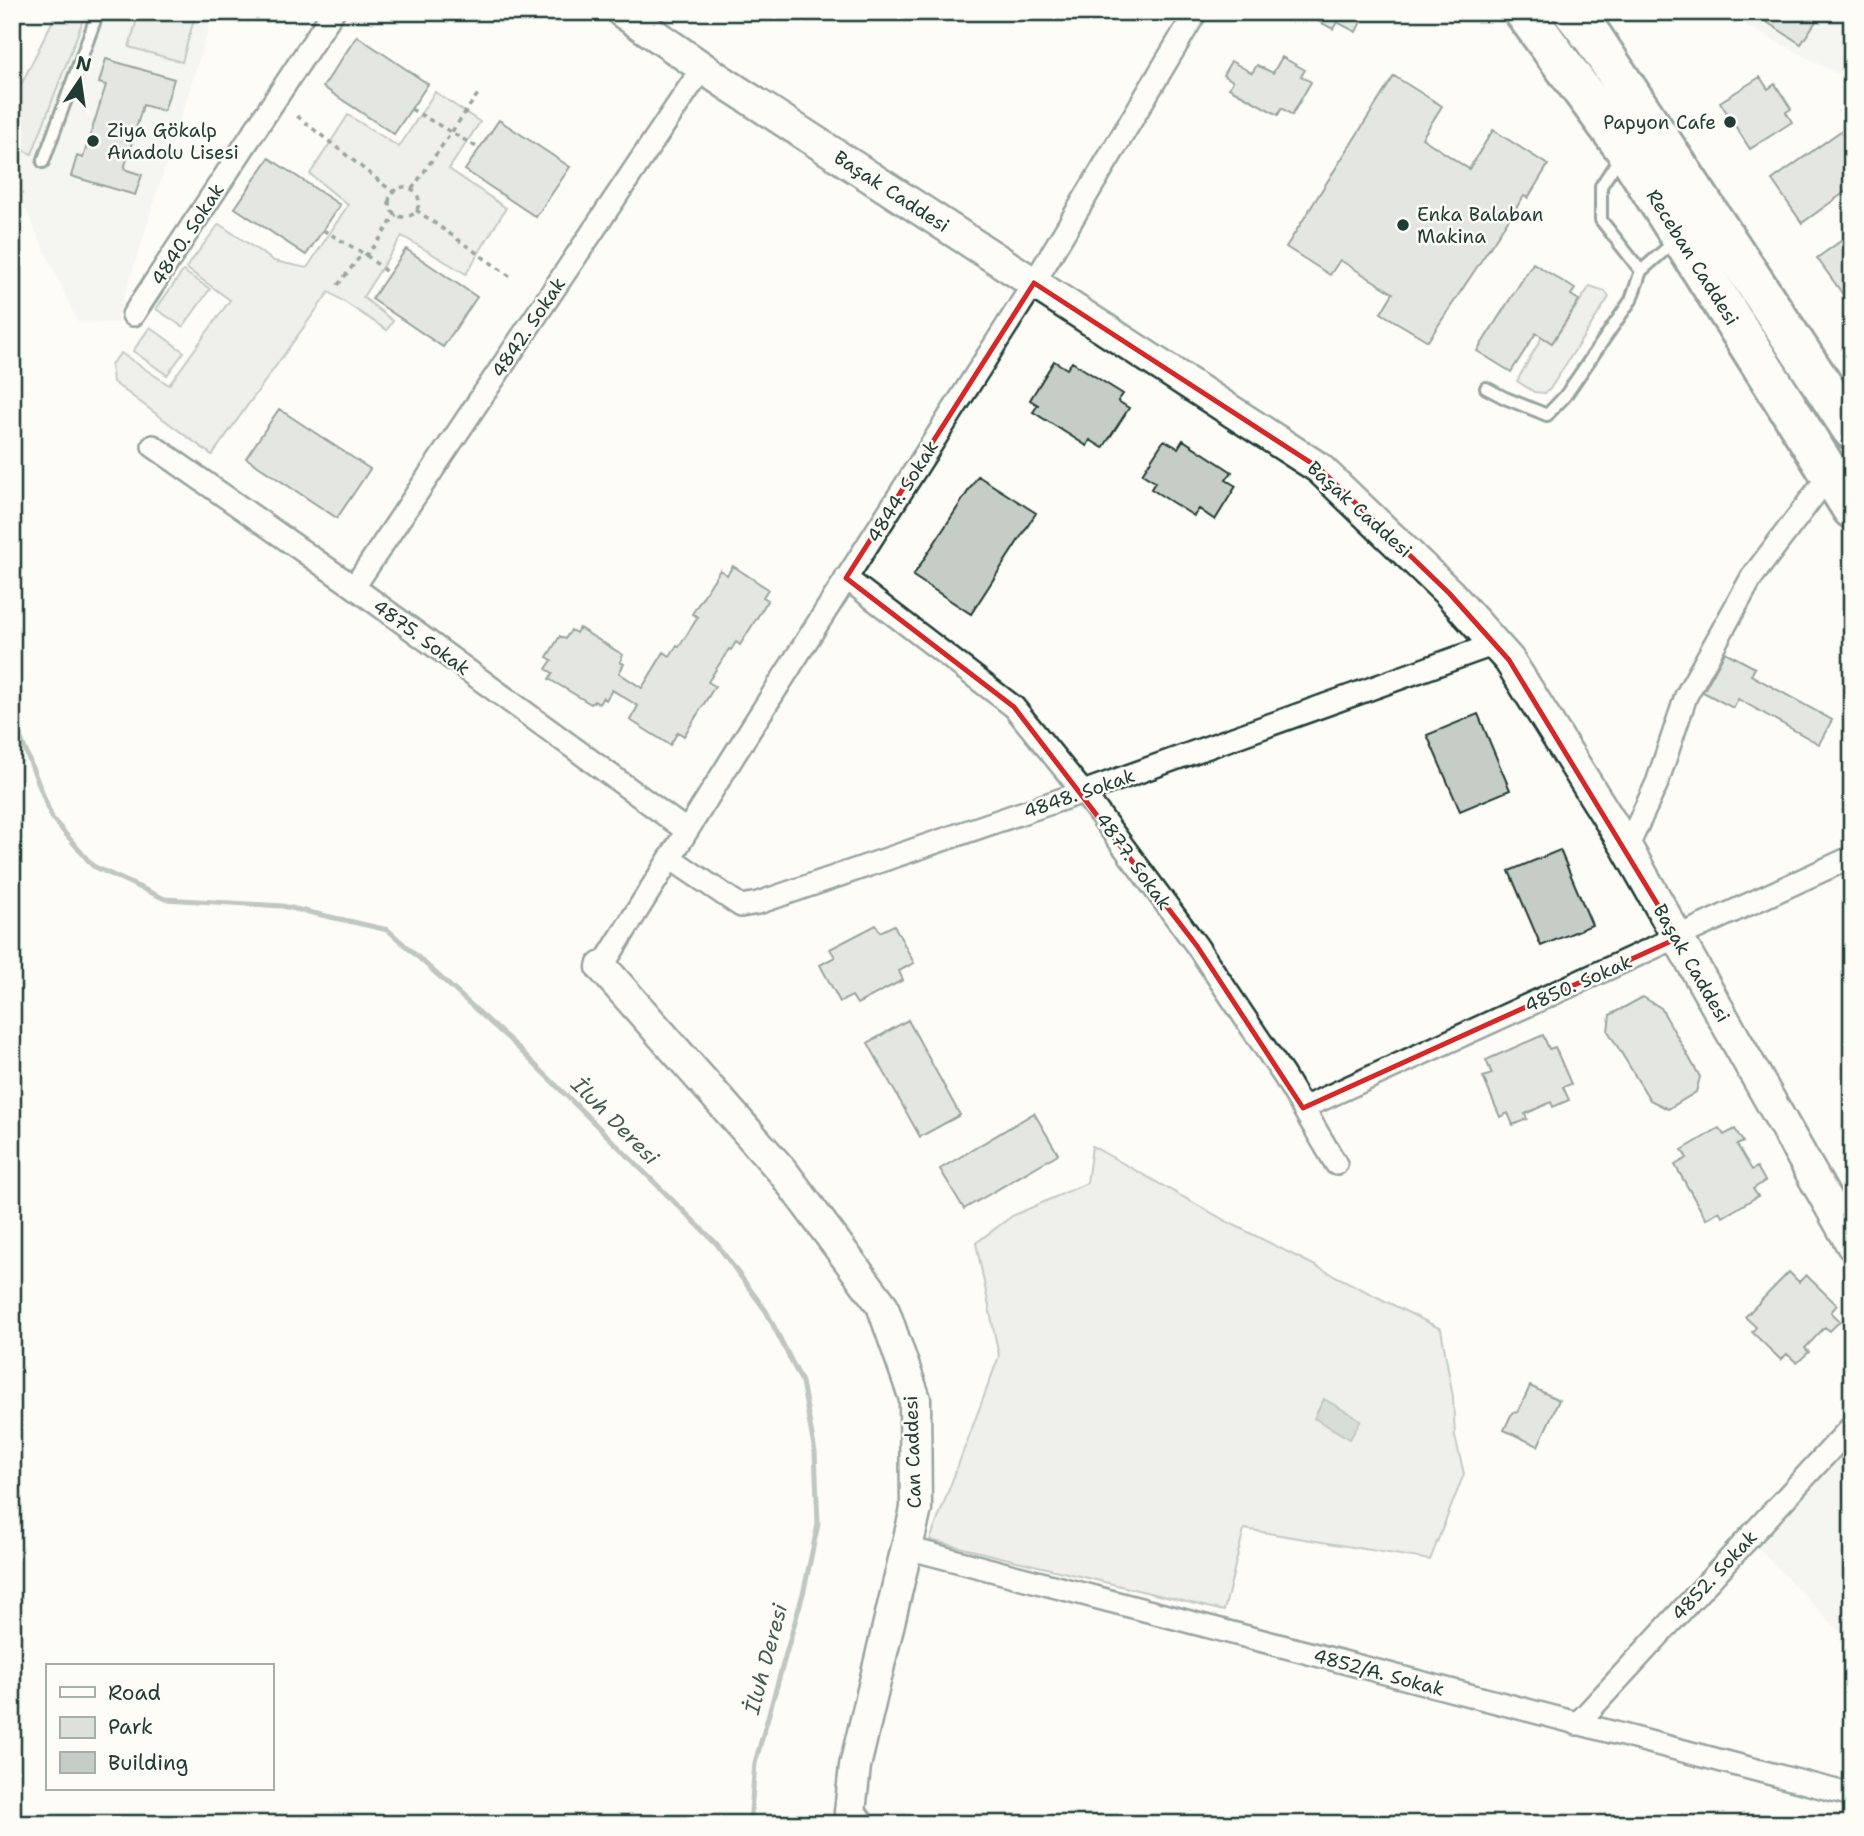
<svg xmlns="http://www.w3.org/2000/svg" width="1864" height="1836" viewBox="0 0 1864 1836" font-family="'Shantell Sans',sans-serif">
<rect width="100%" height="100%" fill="#fdfcf7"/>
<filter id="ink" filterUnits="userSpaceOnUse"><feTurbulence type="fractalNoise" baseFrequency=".0143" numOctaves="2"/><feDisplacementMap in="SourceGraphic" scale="14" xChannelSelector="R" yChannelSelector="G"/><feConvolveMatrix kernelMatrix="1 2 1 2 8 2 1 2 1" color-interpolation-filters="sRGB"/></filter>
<g filter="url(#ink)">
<!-- built -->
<path fill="#eceee9" d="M57 12H214L116 323 78 322 12 180V103Z
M1720 12H1852V81Z
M1852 1443V1644L1756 1546Z"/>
<!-- green -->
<path fill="#dde0db" stroke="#7e8e88" stroke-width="2" d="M57 12H86L32 154 12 147V103Z
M139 12H196L182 62 129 47Z
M435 92 480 122 449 169 506 208 466 274 402 236 363 297 393 321 387 330 329 292 212 455 113 382 111 364 121 353 169 385 230 300 186 268 219 224 274 261 307 268 348 205 310 174 348 115 399 147Z
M183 271 210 289 183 327 156 309Z
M1590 286 1605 291 1609 297 1550 389 1545 393 1534 392 1517 381 1542 337 1552 343Z
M150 327 184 352 167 375 133 351Z
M1092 1146 1228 1222 1441 1329 1453 1397 1455 1436 1464 1474 1430 1560 1244 1529 1224 1611 930 1540 999 1356 976 1243 1012 1216 1087 1183Z"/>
<!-- water -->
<path fill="#aeb8b1" stroke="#75877f" stroke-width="2" d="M1324 1399 1361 1420 1350 1439 1314 1418Z"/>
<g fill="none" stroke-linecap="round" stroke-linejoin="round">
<!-- stream -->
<path stroke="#75877f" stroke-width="5" d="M12 716 52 818 93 866 165 899 282 906 388 930 512 1042 716 1243 766 1311 802 1382 815 1452 818 1524 804 1590 755 1763 750 1824"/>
</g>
<!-- building -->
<path fill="#c6cdc7" stroke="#1f3d34" stroke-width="2" d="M1301 12H1366L1356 32 1337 22 1333 29Z
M1751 12H1822L1801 44Z
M357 36 428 84 394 134 323 87Z
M1282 57 1305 70 1301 76 1311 82 1292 115 1282 108 1278 115 1229 88 1233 81 1223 75 1231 61 1252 73 1257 65 1273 73Z
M106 59 174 79 164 111 143 105 124 169 142 175 135 195 71 176 77 156 83 158 106 85 99 83Z
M1394 76 1442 106 1422 138 1469 169 1493 130 1548 165 1528 198 1524 196 1428 341 1381 313 1393 293 1340 260 1330 275 1286 247Z
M1760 77 1768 89 1775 84 1791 109 1786 112 1792 122 1750 149 1720 102Z
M499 120 570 167 536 217 465 170Z
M1852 123V187L1802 223 1772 180Z
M269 158 340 205 306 255 235 208Z
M1852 233V307L1817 258Z
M406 249 477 297 443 347 372 299Z
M1533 263 1575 289 1571 295 1579 300 1552 343 1536 333 1511 372 1477 351Z
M1054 361 1067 369 1072 362 1123 394 1118 401 1129 408 1103 448 1090 440 1087 446 1033 412 1038 405 1030 400Z
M279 409 370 469 337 518 246 458Z
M1164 440 1178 448 1183 440 1232 472 1226 480 1236 486 1215 520 1199 509 1194 516 1151 489 1155 482 1142 474Z
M978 476 1036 513 971 614 913 576Z
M733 566 768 589 763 597 768 600 740 645 736 642 731 650 729 649 708 682 715 686 684 736 678 732 670 745 630 720 638 706 612 690 606 700 603 697 599 704 594 701 591 704 549 679 553 673 546 669 552 660 547 657 560 636 565 639 571 630 576 633 579 628 623 655 620 662 624 664 619 673 642 688 664 652 670 656 677 645 679 647 698 617 692 614 720 570 727 575Z
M1725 652 1755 668 1751 675 1832 720 1819 744 1738 699 1733 708 1703 692Z
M1478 714 1510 790 1460 811 1427 735Z
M1560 850 1592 925 1541 946 1509 871Z
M876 925 880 932 894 925 914 963 899 971 903 980 857 1004 852 996 840 1002 820 965 835 957 830 949Z
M1643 997 1661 1008 1700 1077 1696 1092 1668 1109 1650 1100 1608 1031 1610 1015Z
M908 1020 960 1115 920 1137 868 1043Z
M1543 1035 1549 1049 1555 1047 1571 1084 1563 1087 1569 1100 1553 1107 1551 1102 1525 1114 1527 1119 1513 1125 1508 1113 1500 1117 1483 1077 1492 1074 1486 1060Z
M1034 1113 1058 1154 964 1209 940 1169Z
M1719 1128 1724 1135 1735 1129 1743 1142 1737 1145 1752 1170 1757 1167 1765 1181 1753 1189 1758 1196 1723 1217 1719 1211 1706 1219 1675 1165 1687 1158 1682 1150Z
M1789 1272 1799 1282 1806 1275 1837 1305 1831 1312 1840 1321 1830 1331 1825 1327 1805 1348 1809 1352 1797 1363 1787 1354 1781 1360 1752 1332 1756 1327 1745 1317Z
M1530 1386 1559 1400 1538 1446 1504 1430 1512 1413 1518 1412Z"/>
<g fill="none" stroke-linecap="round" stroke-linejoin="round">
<defs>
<path id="lane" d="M43 162 98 12
M1641 271 1675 241
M1486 388 1505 398 1547 415 1565 396 1631 300 1641 271 1601 220V186L1620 157"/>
<path id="street" d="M133 315 333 12
M153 446 354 587 687 831
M846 578 1014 707 1083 792 1197 946 1284 1076 1336 1164
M354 587 703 67
M1627 848 1657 783 1686 696 1752 577 1830 474
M670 858 741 906 758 903 1083 792 1495 644
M602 967 750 730 1034 283 1196 12
M1303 1108 1852 857
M907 1548 1852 1795
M1577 1724 1852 1426"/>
<path id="secondary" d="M622 12 722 81 1319 468 1449 593 1509 660 1627 848 1852 1245
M602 967 783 1172 882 1305 915 1399 916 1509 855 1766 850 1812 858 1824"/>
<path id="highway" d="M1524 12 1625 149 1852 509
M1573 12 1594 39 1852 430"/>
</defs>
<!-- lane casing -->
<use href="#lane" stroke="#1f3d34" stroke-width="16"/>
<!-- street casing -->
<use href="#street" stroke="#1f3d34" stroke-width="26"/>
<!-- secondary casing -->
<use href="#secondary" stroke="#1f3d34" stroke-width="35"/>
<!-- highway casing -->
<use href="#highway" stroke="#1f3d34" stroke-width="44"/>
<!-- path -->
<path stroke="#1f3d34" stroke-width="3.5" stroke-dasharray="5 5" stroke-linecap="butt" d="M411 109 480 149
M297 116 393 192
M389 202a15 15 0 1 1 30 0a15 15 0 1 1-30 0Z
M412 189 480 91
M416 210 511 277
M323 230 366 255 389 274
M338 285 358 259 366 255 377 243 396 214"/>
<!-- lane -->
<use href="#lane" stroke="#fdfcf7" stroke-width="10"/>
<!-- street -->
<use href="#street" stroke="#fdfcf7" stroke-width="21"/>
<!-- secondary -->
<use href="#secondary" stroke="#fdfcf7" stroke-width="30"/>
<!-- highway -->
<use href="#highway" stroke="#fdfcf7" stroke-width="38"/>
</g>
</g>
<!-- marked area -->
<path d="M0 0H1864V1836H0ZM1034 283 1319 468 1449 593 1509 660 1678 938 1303 1108 1197 946 1014 707 846 578Z" fill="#fdfcf7" fill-opacity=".55" fill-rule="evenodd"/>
<path fill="none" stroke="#d62828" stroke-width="5" stroke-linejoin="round" d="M1034 283 1319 468 1449 593 1509 660 1678 938 1303 1108 1197 946 1014 707 846 578Z"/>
<!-- markers -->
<g fill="#1f3d34" stroke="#fdfcf7" stroke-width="2.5">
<circle cx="1730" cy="122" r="7"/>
<circle cx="93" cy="141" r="7"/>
<circle cx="1403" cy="225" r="7"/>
</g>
<g text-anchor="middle" stroke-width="5" stroke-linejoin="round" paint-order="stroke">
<!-- poi labels -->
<g font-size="19" fill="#1f3d34" stroke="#fdfcf7" text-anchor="start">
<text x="1716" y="129" text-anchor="end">Papyon Cafe</text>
<text x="107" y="137">Ziya Gökalp<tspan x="107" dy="22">Anadolu Lisesi</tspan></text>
<text x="1417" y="221">Enka Balaban<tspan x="1417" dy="22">Makina</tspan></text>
</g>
<!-- street labels -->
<g font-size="19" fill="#1f3d34" stroke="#fdfcf7">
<text transform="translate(892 191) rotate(33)" y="7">Başak Caddesi</text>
<text transform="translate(187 234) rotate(-57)" y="7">4840. Sokak</text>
<text transform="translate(1693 257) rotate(58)" y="7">Receban Caddesi</text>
<text transform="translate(528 327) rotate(-56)" y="7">4842. Sokak</text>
<text transform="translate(902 491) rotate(-58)" y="7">4844. Sokak</text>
<text transform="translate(1360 509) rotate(42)" y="7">Başak Caddesi</text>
<text transform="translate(422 637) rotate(36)" y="7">4875. Sokak</text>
<text transform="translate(1079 793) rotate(-19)" y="7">4848. Sokak</text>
<text transform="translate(1134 861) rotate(54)" y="7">4877. Sokak</text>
<text transform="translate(1692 963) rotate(60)" y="7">Başak Caddesi</text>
<text transform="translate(1578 983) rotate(-24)" y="7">4850. Sokak</text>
<text transform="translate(912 1452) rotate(-92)" y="7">Can Caddesi</text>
<text transform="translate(1714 1575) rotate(-47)" y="7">4852. Sokak</text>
<text transform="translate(1379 1672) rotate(15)" y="7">4852/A. Sokak</text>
</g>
<!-- water labels -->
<g font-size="21" font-style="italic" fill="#435c53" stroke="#fdfcf7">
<text transform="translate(615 1121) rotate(45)" y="7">İluh Deresi</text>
<text transform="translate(766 1659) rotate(-75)" y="7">İluh Deresi</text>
</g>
</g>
<!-- margin -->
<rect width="1864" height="1836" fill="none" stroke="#fdfcf7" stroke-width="42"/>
<rect x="21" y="21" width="1822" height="1794" fill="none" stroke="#1f3d34" stroke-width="2.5" filter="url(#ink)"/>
<!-- legend -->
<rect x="46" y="1664" width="228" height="126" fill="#fdfcf7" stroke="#a4b0a9" stroke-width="2"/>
<rect x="60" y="1687" width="35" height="10" fill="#fdfcf7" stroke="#a4b0a9" stroke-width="2"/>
<text x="108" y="1700" font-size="21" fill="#1f3d34">Road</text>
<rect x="60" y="1717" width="35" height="21" fill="#dde0db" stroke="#a4b0a9" stroke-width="2"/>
<text x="108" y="1734" font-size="21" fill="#1f3d34">Park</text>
<rect x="60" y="1752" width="35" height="21" fill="#c6cdc7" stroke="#a4b0a9" stroke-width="2"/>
<text x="108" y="1770" font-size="21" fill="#1f3d34">Building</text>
<!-- north arrow -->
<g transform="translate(80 80) rotate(13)" stroke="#fdfcf7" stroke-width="5" paint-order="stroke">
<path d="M0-5L12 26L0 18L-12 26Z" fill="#1f3d34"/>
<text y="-10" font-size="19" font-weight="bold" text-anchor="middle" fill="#1f3d34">N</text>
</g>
</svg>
